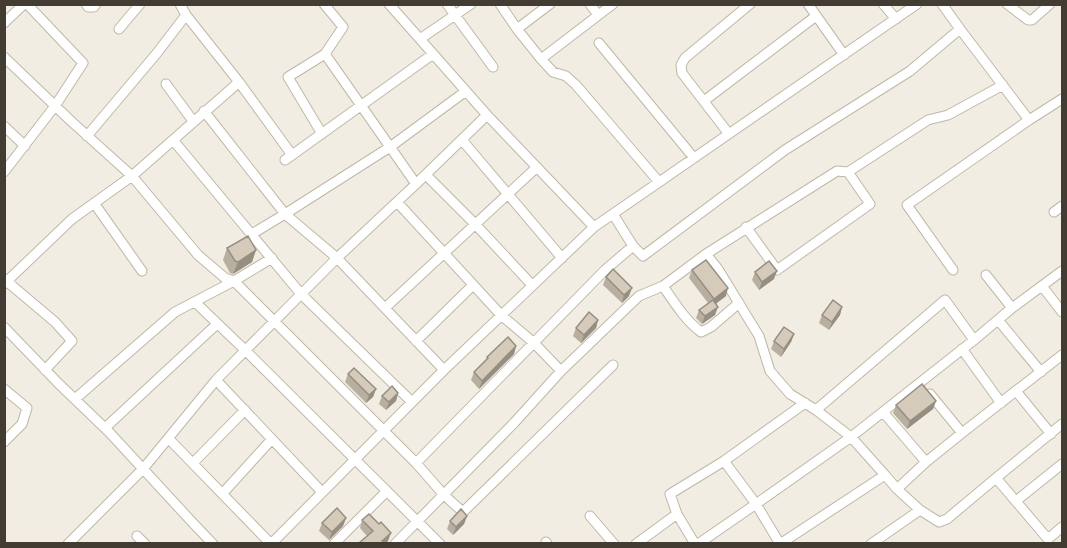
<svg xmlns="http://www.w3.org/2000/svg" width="1067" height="548" viewBox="0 0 1067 548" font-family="'PT Sans',sans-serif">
<rect width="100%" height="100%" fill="#f1ede2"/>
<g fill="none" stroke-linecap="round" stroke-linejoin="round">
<defs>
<path id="minor" d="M86 4 88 7H94L96 4
M324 4 343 27 325 54 416 184 487 115 389 4
M447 4 493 67
M500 4 517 29 550 4
M590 4 598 15
M808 4 844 55
M883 4 896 19
M942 4 960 29
M1007 4 1028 20H1032L1050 4
M4 23 24 4
M119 29 140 4
M517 29 541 59 553 72 566 76 576 85 659 182
M420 39 471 4
M599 43 694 158
M4 57 72 122 132 176 239 82 186 15 180 4
M541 59 613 4
M239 82 292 155 285 160
M166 84 193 121
M704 101 816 16
M204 111 285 214 252 234
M4 126 25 146
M322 134 288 77 325 54
M729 134 682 73 681 65 685 58 750 4
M87 136 157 53 186 15
M173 140 301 294 412 402
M462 140 562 258
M292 155 433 54
M4 172 55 106 83 63 27 4
M848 172 928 120 948 115 1003 85
M426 175 475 224 532 285
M94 203 142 271
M1054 212 1062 206
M594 227 917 4
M633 246 643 256 785 150 910 71 960 29 1029 120 1062 99
M706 254 837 171 848 172 870 204 777 270 746 227
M953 270 907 205 1029 120
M4 279 55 322 72 341 45 370
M4 284 72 219 132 176 198 255 225 278 234 281 416 463 605 270 633 246 613 214
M663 286C674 302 685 320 701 332L711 327 739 303
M1042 286 1062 312
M195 302 246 351 440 544
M385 308 537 167
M1012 308 1062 271
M998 320 1041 372
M4 327 59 384 109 432 192 522 213 544
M416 341 473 285
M962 349 1001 403
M444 370 337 258 285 214 390 147 466 91
M561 371 639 296 663 286 706 254 718 269 759 336 770 371 790 394 816 410 945 300 974 340 1012 308 986 275
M216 380 322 492
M4 389 27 408 22 424 4 442
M1016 391 1051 434
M930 394 962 433 1062 355
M75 399 175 312 234 281 272 258
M883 412 926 462
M105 428 217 324
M169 439 271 544
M724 461 756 504 851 437 974 340
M193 463 245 410
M416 463 444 495 463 512 613 365
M996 478 1062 424
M897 489 926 462 962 433
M223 493 272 439
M1016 501 1062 464
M920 510 939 522 947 519 996 478 1048 539 1062 527
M677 514 695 544
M590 516 614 544
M137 536 145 544
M546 542 547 544
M68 544 143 469 216 380 337 258 416 184
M271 544 444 370 594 227 487 115
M334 544 387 491
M395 544 514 423 561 371 534 343 501 315 397 202
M636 544 677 514 670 494 724 461 805 403
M698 544 756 504 780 544
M780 544 885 475 851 437 816 410
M871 544 920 510 897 489 885 475"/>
</defs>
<!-- minor casing -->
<use href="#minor" stroke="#c0b7a7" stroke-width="11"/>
<!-- minor -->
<use href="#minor" stroke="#fff" stroke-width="9"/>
</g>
<!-- wall -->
<path fill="#b8afa0" d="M227 248 256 250 252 262 233 274 230 273 223 260Z
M692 270 726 296 716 304 715 315 702 324 696 318 699 310 708 303 689 278Z
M755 272 774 279 759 290 752 280Z
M606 277 623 281 629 296 622 303 603 285Z
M842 307 840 315 829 330 819 323 822 315Z
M598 320 596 328 581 343 573 336 576 328Z
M794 334 791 342 781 357 771 349 774 341Z
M516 346 514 354 479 389 471 380 474 372 486 360 487 357Z
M348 374 376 389 373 397 366 403 345 382Z
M398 393 396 401 386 410 379 404 382 396Z
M936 401 933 409 907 429 893 413 896 405Z
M467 516 464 524 453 535 447 529 450 521Z
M346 518 343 526 329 540 319 531 322 523Z
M362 520 388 541 367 536 360 528Z"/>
<!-- shaded-wall -->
<path fill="#968e82" d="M256 250 252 262 233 274 238 262Z
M777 271 774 279 759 290 762 282Z
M632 288 629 296 622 303 624 295Z
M728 288 726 296 711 307 714 299Z
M718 307 715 315 702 324 705 316Z
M842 307 840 315 829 330 832 322Z
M598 320 596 328 581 343 584 335Z
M794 334 791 342 781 357 784 349Z
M516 346 514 354 479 389 482 381Z
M376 389 373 397 366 403 369 395Z
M398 393 396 401 386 410 389 402Z
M936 401 933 409 907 429 910 421Z
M467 516 464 524 453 535 456 527Z
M346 518 343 526 329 540 332 532Z
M391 533 388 541 386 543H381L382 541Z"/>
<!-- building -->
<path fill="#d6cbba" stroke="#968e82" stroke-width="1.5" d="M248 236 256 250 238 262 235 261 227 248Z
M706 260 728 288 714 299 692 270Z
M769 261 777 271 762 282 755 272Z
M613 269 632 288 624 295 606 277Z
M713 300 718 307 705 316 699 310Z
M833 300 842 307 832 322 822 315Z
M589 312 598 320 584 335 576 328Z
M784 327 794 334 784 349 774 341Z
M508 337 516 346 482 381 474 372 488 358 487 357Z
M354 368 376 389 369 395 348 374Z
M922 384 936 401 910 421 896 405Z
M392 386 398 393 389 402 382 396Z
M337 508 346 518 332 532 322 523Z
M461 509 467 516 456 527 450 521Z
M369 514 379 524 381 522 391 533 382 541 383 542 382 543H359L373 531 362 520Z"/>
<!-- border -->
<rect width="1067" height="548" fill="none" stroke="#433c32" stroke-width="12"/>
</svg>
